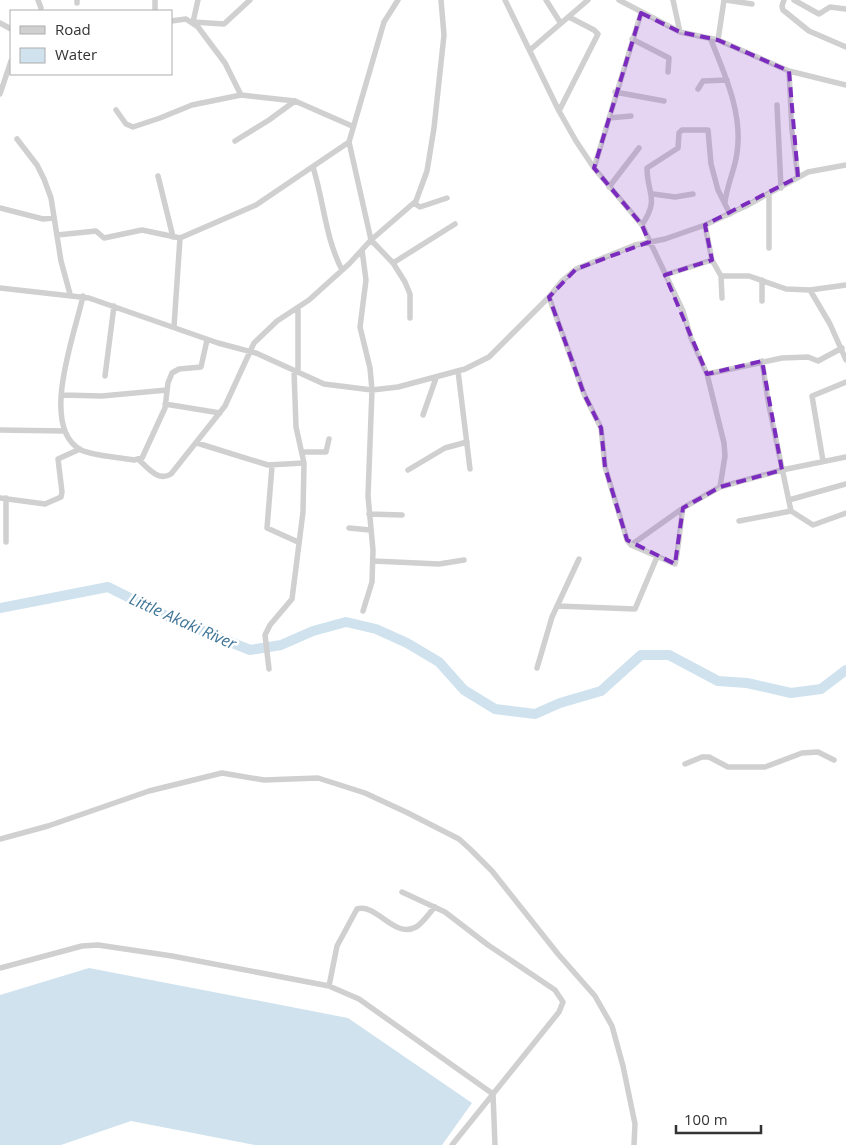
<svg xmlns="http://www.w3.org/2000/svg" width="846" height="1145" viewBox="0 0 846 1145" font-family="'Open Sans',sans-serif">
<rect width="100%" height="100%" fill="#fff"/>
<!-- water -->
<path fill="#cfe2ee" d="M89 968 348 1018 472 1103 442 1145H255L131 1121 61 1145H0V995Z"/>
<g fill="none" stroke-linecap="round" stroke-linejoin="round">
<!-- river -->
<path stroke="#cfe2ee" stroke-width="10" d="M0 608 108 587 164 615 250 650 281 645 313 631 346 622 376 629 407 643 439 662 464 690 495 709 535 714 560 703 601 691 641 655H669L718 681 747 683 791 693 821 689 846 670"/>
<!-- street -->
<path stroke="#d0d0d0" stroke-width="5.5" d="M38 0 41 8
M198 0 193 22 224 24 250 0
M398 0 384 22 349 142 371 240 393 263 405 282 410 294V318
M505 0 559 111 576 141 594 168 642 225 683 311 691 338 707 374 724 443 725 456 720 487 782 470 846 457
M546 0 560 22
M619 0 680 32 718 40 789 71 846 85
M673 0 680 32
M726 0 752 4
M784 0 782 6 783 10 809 31 846 47
M794 0 819 14 830 7 846 9
M77 3V0
M155 11V0
M171 21 186 19 198 27 225 63 241 95
M0 23 11 29
M632 39 669 58 668 72
M711 40C725 75 743 114 737 153 735 169 727 185 725 202
M718 40 724 0
M530 50 588 0
M789 71 792 130 798 177
M698 89 703 81 727 80
M615 92 664 101
M0 94 11 61
M777 105 781 188
M116 110 126 124 133 127 160 118 192 105 241 95 295 101 352 126
M559 111 598 34 594 30 569 17
M609 118 631 116
M17 139 37 165 44 179 51 198 61 261 70 294
M235 141 269 120 295 101
M313 167C324 202 325 237 342 270
M594 168 641 13
M158 176 173 237
M609 187 639 148
M653 194 675 197 693 194
M769 194V248
M414 203 420 207 447 198
M0 208 43 219 54 218
M642 225C660 198 647 194 647 168L678 148 679 133 682 130H708L711 164 718 190 730 214
M705 225 712 260 721 276H749L786 289 810 290
M57 235 96 231 104 238 142 230 180 238
M362 250 366 280 360 327 370 368 372 390 368 496 373 550 372 582 363 611
M393 263 455 224
M665 275 712 260
M721 276 722 298
M762 280V301
M846 285 810 290 830 324 846 360
M0 288 89 298 218 343 256 353 324 384 372 390 398 387 465 369 489 357 549 297 562 281 576 269 635 245 665 239 705 225 746 206 808 172 846 165
M83 296C76 331 38 427 81 450 93 456 119 457 134 460L142 458 165 408 168 383 172 373 179 369 201 367 207 340
M549 297 584 394 601 428 605 467 627 540 631 545 675 564C677 561 681 518 683 508
M298 309V372
M174 327 180 238 256 205 349 142
M458 371 470 469
M707 374 782 358 808 357 818 361 842 348
M105 376 114 306
M62 395 102 396 167 390
M165 404 220 413
M423 415 436 378
M0 430 65 431
M197 443 268 465 304 463
M302 452H326L329 439
M138 459C148 468 158 482 171 474L225 406 254 343 277 321 309 300 349 264 371 240 416 201 427 171 434 128 444 35 441 0
M823 461 812 396 846 382
M272 466 267 528 298 542
M408 470 445 448 467 442
M0 498 45 504 61 497 62 492 58 459 80 449
M789 500 846 484
M791 511 813 525 846 513
M369 514 402 515
M739 521 791 511 769 406 762 361
M349 528 370 530
M6 542V498
M631 545 683 508 720 487
M373 561 439 564 464 560
M557 606 635 609 657 557
M537 668 552 617 579 559
M269 669 265 635 270 625 292 599 303 512 304 463 296 427 294 371
M685 764 702 757H709L728 767H765L802 753 818 752 834 760
M0 839 48 826 149 791 222 773 264 780 318 778 365 793 408 813 459 839 470 849 492 871 558 954 595 996 612 1026 623 1066 635 1124 634 1145
M402 892 445 912 488 945 555 990 563 1002 559 1012 452 1145
M0 968 82 946 98 945 172 956 329 986 359 999 493 1094 495 1145
M329 986 337 946 357 909C377 903 394 939 416 927 423 923 429 913 435 907"/>
</g>
<!-- marked area -->
<path fill="#7b2cbf" fill-opacity="0.2" stroke="#7b2cbf" stroke-width="4" stroke-dasharray="10 6" stroke-linejoin="round" d="M641 13 680 32 718 40 789 71 798 177 705 225 712 260 665 275 707 374 762 361 782 470 720 487 683 508 675 564 627 540 605 467 601 428 584 394 549 297 576 269 649 242 642 225 594 168Z"/>
<g text-anchor="middle" stroke-width="5" stroke-linejoin="round" paint-order="stroke">
<!-- water labels -->
<g font-size="16" font-style="italic" fill="#3f7597" stroke="#fff">
<text transform="translate(183 621) rotate(24)" y="6">Little Akaki River</text>
</g>
</g>
<!-- legend -->
<rect x="10" y="10" width="162" height="65" fill="#ffffff" stroke="#adadad"/>
<rect x="20" y="26" width="25" height="8" fill="#d0d0d0" stroke="#adadad"/>
<text x="55" y="35" font-size="15" fill="#333333">Road</text>
<rect x="20" y="48" width="25" height="15" fill="#cfe2ee" stroke="#adadad"/>
<text x="55" y="60" font-size="15" fill="#333333">Water</text>
<!-- scale -->
<path d="M676 1125v8h85v-8" fill="none" stroke="#333333" stroke-width="2.5"/>
<text x="684" y="1125" font-size="15" fill="#333333" stroke="#ffffff" stroke-width="4" paint-order="stroke">100 m</text>
</svg>
